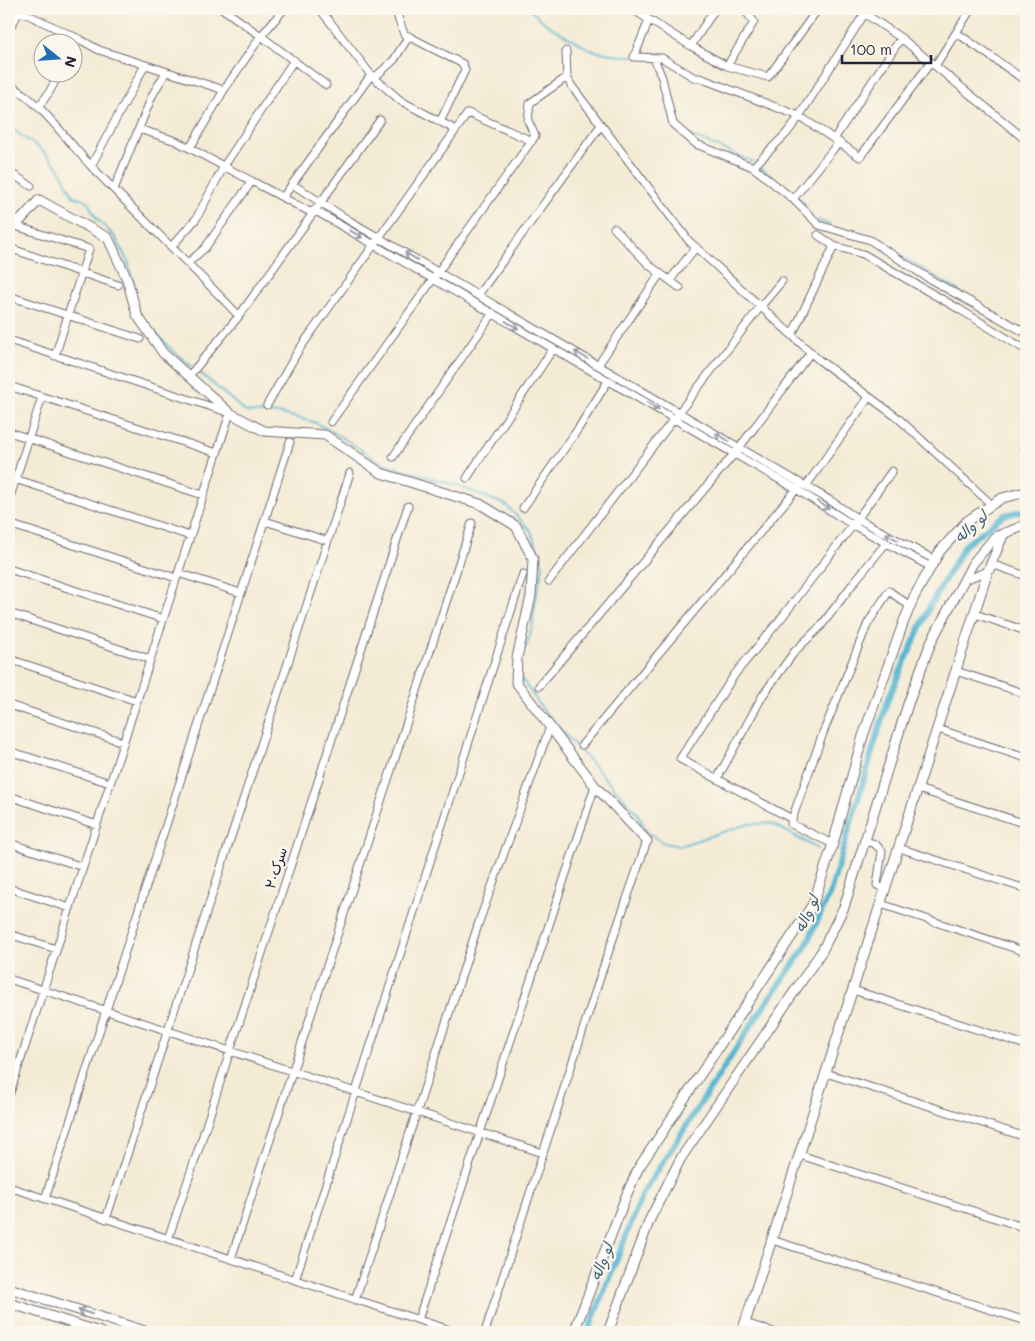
<svg xmlns="http://www.w3.org/2000/svg" width="1035" height="1341" viewBox="0 0 1035 1341" font-family="Mali,'Playpen Sans Arabic',sans-serif">
<rect width="100%" height="100%" fill="#fbf7ec"/>
<filter id="ink" filterUnits="userSpaceOnUse"><feTurbulence type="fractalNoise" baseFrequency=".02" numOctaves="2"/><feDisplacementMap in="SourceGraphic" scale="10" xChannelSelector="R" yChannelSelector="G"/><feConvolveMatrix kernelMatrix="1 2 1 2 8 2 1 2 1" color-interpolation-filters="sRGB"/></filter>
<filter id="wash" filterUnits="userSpaceOnUse"><feTurbulence type="fractalNoise" baseFrequency=".0096" numOctaves="4" result="noise"/><feDisplacementMap in="SourceGraphic" scale="20" xChannelSelector="R" yChannelSelector="G"/><feGaussianBlur stdDeviation="1.12" result="paint"/><feColorMatrix in="noise" values="0 0 0 0 0 0 0 0 0 0 0 0 0 0 0 0 0 1.4 0 .05"/><feComposite in="paint" operator="in"/></filter>
<g filter="url(#wash)">
<rect width="100%" height="100%" fill="#f4ebd5"/>
<g fill="none" stroke-linecap="round" stroke-linejoin="round">
<!-- stream -->
<path stroke="#53b5d2" stroke-width="2" d="M529 9 549 26 591 50 620 56H633
M9 127 41 149 59 168 73 196 87 201 97 219 115 237 128 262 136 295
M691 136 754 162
M757 165 801 200 806 208
M818 220 830 225
M890 249 960 292
M151 328 173 351 191 366
M199 372 246 412 281 414 314 422 335 433 380 462 461 487 506 505 531 531 543 566 536 596 532 626 528 643 523 650
M519 675 543 710 637 813 647 832 664 843 679 846 748 824 771 823 818 849"/>
<!-- canal -->
<path stroke="#53b5d2" stroke-width="6" d="M588 1332 643 1193 750 1027 806 946 830 893 888 699 930 606 964 546 1004 515 1026 510"/>
</g>
</g>
<g filter="url(#ink)">
<g fill="none" stroke-linecap="round" stroke-linejoin="round">
<defs>
<path id="minor" d="M223 9 261 36 326 85
M395 9 404 34 463 64 465 70 440 122
M632 9 691 46 727 66 768 77 818 9
M858 9 901 38 1026 140
M20 11 79 39 99 50 224 90
M649 20 634 57 662 58 695 78H700L799 116 834 139 860 157 931 62
M9 29 21 9
M957 33 1026 81
M691 46 715 9
M566 51 567 77 571 85 689 241 819 360 898 418 992 505
M654 58 662 78 673 124 696 144 753 167 793 199 819 225 870 240 928 278 1026 333
M727 66 754 22 744 9
M935 66 971 9
M371 75 401 101 456 130
M374 78 394 60 409 36
M9 84C44 105 64 138 92 167 140 217 191 265 239 316
M38 106C48 97 53 87 58 74
M139 129 176 141 312 213
M834 139 901 38
M190 148 224 90 261 36 284 9
M91 166 145 65
M753 167 786 134 796 121 865 13
M9 172 31 186
M292 184 350 221 831 501 858 519 935 560
M114 189 153 94 166 72
M283 197 371 75 320 9
M793 199 839 142
M314 210 733 453 796 489 853 525 931 567
M9 224 89 249 55 356
M614 228 649 265 680 288
M818 235 834 246 863 254 959 309 1026 350
M172 246 196 219 224 166 294 60
M9 248 118 285
M188 263 205 248 252 181
M670 280 696 247
M478 295 601 125
M9 296 140 339
M792 335 834 246
M9 340 230 413 9 1096
M598 365 660 274
M189 376 239 316 380 120
M9 386 217 453
M267 405 298 351 468 113 532 141
M331 422 535 136 528 121 530 103 567 77
M9 432 203 495
M1024 447 1026 446
M393 457 493 313
M9 477 190 536
M467 478 553 349
M806 486 869 397
M9 500 42 397
M523 508 578 429 608 381
M265 521 328 541
M9 524 176 578
M991 564 1026 576
M9 569 163 619
M178 573 241 593
M964 580 991 570
M549 581 761 306 782 281
M9 613 150 659
M975 614 1026 631
M9 659 137 701
M956 671 1026 694
M539 686 739 448 811 352
M9 705 123 742
M938 729 1026 758
M582 745 799 486
M9 751 110 783
M717 779 763 695 795 651 821 626 855 581 887 542
M918 789 1026 824
M9 796 97 825
M792 819 823 733 868 623 889 591 910 606
M865 841 875 844 882 851 877 885 886 890
M9 843 83 867
M833 844 791 824 792 819 680 759 735 674 779 621 853 525 892 471
M899 848 1026 889
M9 888 70 908
M881 904 1026 952
M9 934 56 949
M9 979 543 1153
M853 990 1026 1045
M826 1073 1026 1137
M800 1155 1026 1228
M9 1187 456 1332
M45 1199 290 442
M106 1219 350 473
M168 1239 200 1145 230 1051 408 506
M772 1240 1026 1321
M231 1259 472 523
M295 1280 523 574
M355 1300 480 919 550 727
M418 1320 595 786
M745 1323 773 1332
M485 1332 606 959 647 841"/>
<path id="tertiary" d="M9 217 19 222 39 200 108 238 127 279 137 315 163 353 230 413 264 431 325 435 381 473 480 504 516 526 533 559 531 596 517 658 516 682 595 786 647 841
M9 1288 148 1332
M9 1303 100 1332
M574 1332 626 1196 638 1169 813 904 833 844 863 736 904 621 914 597 940 551 967 521 1002 498 1026 492
M608 1332 650 1219 681 1158 822 951 844 907 908 704 931 642 973 563 995 537 1026 525
M742 1332 988 571 1004 533"/>
</defs>
<!-- minor casing -->
<use href="#minor" stroke="#6c6871" stroke-width="9"/>
<!-- tertiary casing -->
<use href="#tertiary" stroke="#6c6871" stroke-width="11"/>
<!-- minor -->
<use href="#minor" stroke="#fff" stroke-width="7"/>
<!-- tertiary -->
<use href="#tertiary" stroke="#fff" stroke-width="9"/>
</g>
<!-- one-way arrows -->
<defs><path id="oneway-shaft" d="M-6 0H5M1.5-3L5.5 0L1.5 3" fill="none" stroke-width="1.6" stroke-linecap="round" stroke-linejoin="round" transform="scale(1.25)"/></defs>
<g stroke="#9c9ca7">
<use href="#oneway-shaft" transform="translate(356 234) rotate(31)"/>
<use href="#oneway-shaft" transform="translate(411 256) rotate(-149)"/>
<use href="#oneway-shaft" transform="translate(512 325) rotate(31)"/>
<use href="#oneway-shaft" transform="translate(581 355) rotate(-150)"/>
<use href="#oneway-shaft" transform="translate(653 406) rotate(30)"/>
<use href="#oneway-shaft" transform="translate(722 437) rotate(-150)"/>
<use href="#oneway-shaft" transform="translate(823 505) rotate(32)"/>
<use href="#oneway-shaft" transform="translate(892 537) rotate(-152)"/>
<use href="#oneway-shaft" transform="translate(85 1312) rotate(-162)"/>
</g>
</g>
<g text-anchor="middle" stroke-width="4.5" stroke-linejoin="round" paint-order="stroke">
<!-- street labels -->
<g font-size="14" fill="#22223b" stroke="#fbf7ec">
<text transform="translate(276 868) rotate(-72)" y="5">سرک۲۰</text>
</g>
<!-- water labels -->
<g font-size="15" font-style="italic" fill="#365d77" stroke="#fbf7ec">
<text transform="translate(971 527) rotate(-42)" y="5">لو واله</text>
<text transform="translate(807 914) rotate(-66)" y="5">لو واله</text>
<text transform="translate(602 1262) rotate(-69)" y="5">لو واله</text>
</g>
</g>
<!-- margin -->
<rect width="1035" height="1341" fill="none" stroke="#fbf7ec" stroke-width="30"/>
<!-- north arrow -->
<g transform="translate(58 58) rotate(107)"><circle r="24" fill="#fbf7ec" stroke="#a4a2a5"/>
<path d="M0-4L9 19L0 12L-9 19Z" fill="#1f6fb2"/>
<text y="-8" font-size="14" font-weight="bold" text-anchor="middle" fill="#22223b">N</text>
</g>
<!-- scale -->
<path d="M842 55v8h89v-8" fill="none" stroke="#22223b" stroke-width="2.5"/>
<text x="850" y="55" font-size="15" fill="#22223b" stroke="#fbf7ec" stroke-width="4" paint-order="stroke">100 m</text>
</svg>
